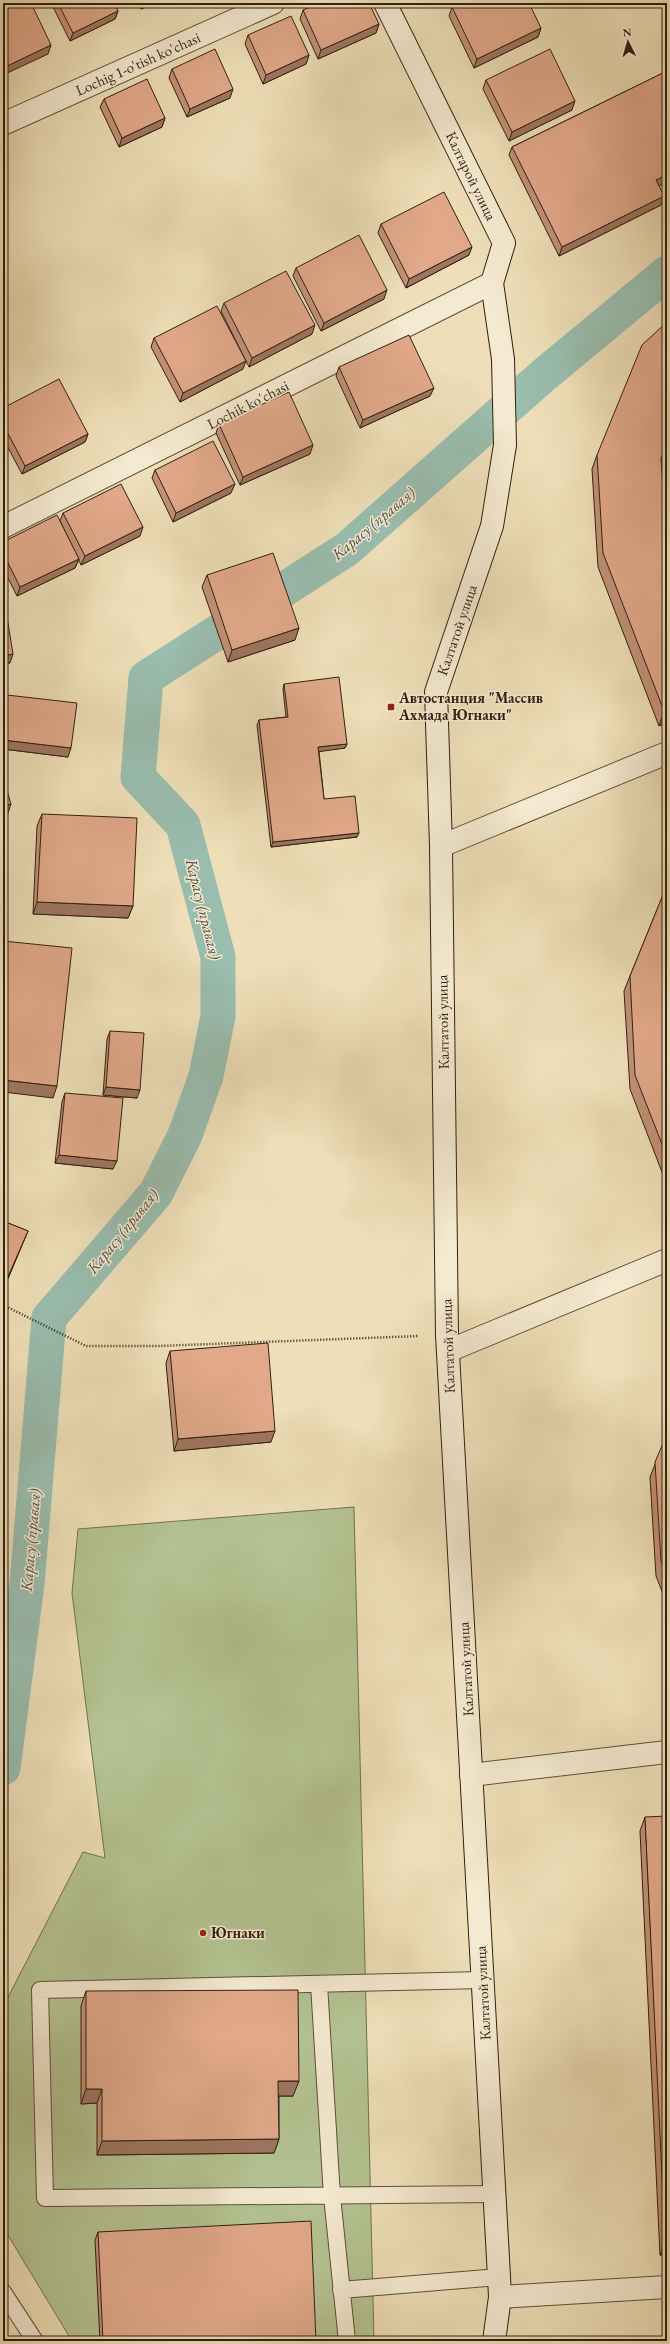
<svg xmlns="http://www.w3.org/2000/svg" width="670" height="2344" viewBox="0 0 670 2344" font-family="'EB Garamond',serif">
<rect width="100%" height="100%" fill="#eedfb8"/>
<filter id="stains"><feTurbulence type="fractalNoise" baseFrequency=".005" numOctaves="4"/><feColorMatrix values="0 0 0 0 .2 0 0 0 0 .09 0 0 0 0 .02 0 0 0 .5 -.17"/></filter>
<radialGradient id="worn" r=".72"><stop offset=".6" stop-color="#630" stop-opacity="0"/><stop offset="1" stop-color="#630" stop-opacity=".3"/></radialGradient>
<!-- green -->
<path fill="#b4c392" stroke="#727152" d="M354 1507 374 2341H72L3 2227V2007L83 1852 105 1858 72 1593 78 1529Z"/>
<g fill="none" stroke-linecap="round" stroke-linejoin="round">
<!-- canal -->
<path stroke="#99bdae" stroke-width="35" d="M3 1768 27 1584 49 1318 156 1193 185 1135 206 1076 218 1016V957L183 825 138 777 146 678 347 549 545 374 667 273"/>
<defs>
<path id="lane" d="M483 1980 40 1990 45 2198 494 2194
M319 1984 332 2196 347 2341
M341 2290 499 2277
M3 2292 35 2341"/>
<path id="street" d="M3 124 273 3
M3 527 492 283
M441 846 667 753
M448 1351 667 1260
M471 1775 667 1752
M500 2297 667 2287"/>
<path id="secondary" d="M385 3 504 243 492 283 503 359 505 445 492 526 436 692 441 846 447 1335 499 2277 500 2297 494 2341"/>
</defs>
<!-- lane casing -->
<use href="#lane" stroke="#604f3c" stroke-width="18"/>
<!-- street casing -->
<use href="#street" stroke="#604f3c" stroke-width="24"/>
<!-- secondary casing -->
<use href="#secondary" stroke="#311f12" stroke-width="24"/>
<!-- path -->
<path stroke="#311f12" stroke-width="2.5" stroke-dasharray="1 2" stroke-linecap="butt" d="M3 1305 86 1346H159L419 1336"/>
<!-- lane -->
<use href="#lane" stroke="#f4ead1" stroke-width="16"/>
<!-- street -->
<use href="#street" stroke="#f4ead1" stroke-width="22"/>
<!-- secondary -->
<use href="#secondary" stroke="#f4ead1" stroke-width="22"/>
</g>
<!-- wall -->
<path fill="#c29177" stroke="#311f12" d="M51 3H114L118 11 115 19 70 41Z
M139 3H155L141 9Z
M452 7 541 28 538 37 474 68 449 16Z
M303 10 379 24 376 33 318 59 300 19Z
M248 35 309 55 306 64 263 84 245 44Z
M172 69 230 98 187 117 169 78Z
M667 71V182L659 186 661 205 559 256 509 155 512 147Z
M486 80 572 110 509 141 483 89Z
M104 99 165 118 162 127 119 147 100 107Z
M381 224 469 255 406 288 378 233Z
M296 268 384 299 321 331 293 276Z
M224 303 312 334 249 367 221 311Z
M154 338 243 369 180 402 151 347Z
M339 367 430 396 360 428 336 376Z
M3 408 88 434 85 442 22 474 3 438Z
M219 424 310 454 240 485 216 433Z
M597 455 662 459 666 529 667 722 659 726 598 567 592 469Z
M155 470 231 493 173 522 152 478Z
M63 513 140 536 81 565 60 521Z
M3 542 79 559 75 568 17 596 3 568Z
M207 575 295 640 228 662 202 587Z
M284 684 347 744 345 748 319 751 324 799 357 837 271 847 257 725 259 720 286 717 283 689Z
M7 695 68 757 3 749V707L4 703Z
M42 814 133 906 128 918 33 914 37 826Z
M667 885V1185L630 1089 624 991 630 976Z
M110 1031 137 1098 103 1095 107 1039Z
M65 1093 113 1169 55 1163 62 1102Z
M3 1221 28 1231 4 1288 3 1287Z
M170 1351 271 1442 174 1451 166 1363Z
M667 1434V1604L656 1576 650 1477Z
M645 1817 667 2255H660L640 1831Z
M86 1991 293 2096H279V2139L274 2153 97 2155V2103L81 2104V2006Z
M98 2232 316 2341H100L95 2240Z
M667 2328V2341H662Z"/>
<!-- shaded-wall -->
<path fill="#9e7661" stroke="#311f12" d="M143 3H155L141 9Z
M118 11 115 19 70 41 73 33Z
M379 24 376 33 318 59 321 50Z
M541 28 538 37 474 68 477 59Z
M51 45 48 54 3 75V68Z
M309 55 306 64 263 84 266 75Z
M233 89 230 98 187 117 190 109Z
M575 101 572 110 509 141 512 132Z
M165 118 162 127 119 147 122 138Z
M667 175V182L653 189 656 180Z
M664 196 661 205 559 256 562 247Z
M472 247 469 255 406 288 409 279Z
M387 290 384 299 321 331 324 323Z
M315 325 312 334 249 367 252 358Z
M246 361 243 369 180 402 183 393Z
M434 388 430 396 360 428 363 420Z
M88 434 85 442 22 474 25 466Z
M313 445 310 454 240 485 243 477Z
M235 484 231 493 173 522 176 513Z
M143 527 140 536 81 565 85 556Z
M79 559 75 568 17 596 20 587Z
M8 591 5 600 3 601V594Z
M299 628 295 640 228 662 232 650Z
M13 654 10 663 3 664V656Z
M667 710V722L659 726 664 711Z
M3 740 71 748 68 757 3 749Z
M347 744 345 748 317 752 318 747Z
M11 804 7 816 3 817V806Z
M359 833 357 837 271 847 273 842Z
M37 902 133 906 128 918 33 914Z
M3 922H5L3 928Z
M3 1080 57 1086 53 1098 3 1092Z
M106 1087 140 1090 137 1098 103 1095Z
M59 1155 117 1161 113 1169 55 1163Z
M28 1231 24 1240 4 1288 7 1279Z
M275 1431 271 1442 174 1451 178 1439Z
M278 2081H299L293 2096H273Z
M86 2089H102L97 2103 81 2104Z
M279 2139 274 2153 97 2155 102 2141Z
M665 2241H667V2255H660Z"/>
<!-- building -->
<path fill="#e1a98a" stroke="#311f12" d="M3 3H31L51 45 3 68Z
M58 3H114L118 11 73 33Z
M319 3H369L379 24 321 50 303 10Z
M460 3H529L541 28 477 59 452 7Z
M291 16 309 55 266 75 248 35Z
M215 49 233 89 190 109 172 69Z
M550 49 575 101 512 132 486 80Z
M667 71V175L656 180 664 196 562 247 512 147Z
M147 79 165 118 122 138 104 99Z
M444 192 472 247 409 279 381 224Z
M359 235 387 290 324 323 296 268Z
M286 271 315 325 252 358 224 303Z
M217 306 246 361 183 393 154 338Z
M667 322V445L661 458 666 529 667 533V710L664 711 603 553 597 455 642 345Z
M409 335 434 388 363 420 339 367Z
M59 379 88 434 25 466 3 424V408Z
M289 392 313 445 243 477 219 424Z
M213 441 235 484 176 513 155 470Z
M121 484 143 527 85 556 63 513Z
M57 515 79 559 20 587 3 553V542Z
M273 553 299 628 232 650 207 575Z
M3 581 8 591 3 594Z
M7 617 13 654 3 656V618Z
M339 677 347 744 318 747 324 799 355 796 359 833 273 842 259 720 288 717 284 684Z
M7 695 77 703 71 748 3 740V723Z
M3 777 11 804 3 806Z
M42 814 137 818 133 906 37 902Z
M667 885V1157L635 1075 630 976Z
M3 905 5 922H3Z
M3 941 72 948 57 1086 3 1080Z
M110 1031 144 1033 140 1090 106 1087Z
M65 1093 123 1098 117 1161 59 1155Z
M3 1221 28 1231 7 1279 3 1278Z
M268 1343 275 1431 178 1439 170 1351Z
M667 1434V1576L661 1561 655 1462Z
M667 1816V2241H665L645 1817Z
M298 1990 299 2081H278L279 2139 102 2141V2089H86V1991Z
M311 2221 316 2341H103L98 2232Z"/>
<!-- markers -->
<g fill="#8f2418" stroke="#f4ead1" stroke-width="1.5">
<rect x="387" y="703" width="8" height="8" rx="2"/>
<circle cx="203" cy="1933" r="4"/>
</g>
<g text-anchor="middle" stroke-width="3" stroke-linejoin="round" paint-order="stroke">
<!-- street labels -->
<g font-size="15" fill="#311f12" stroke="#f4ead1">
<text transform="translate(138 64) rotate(-24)" y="5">Lochig 1-o'tish ko'chasi</text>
<text transform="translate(471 176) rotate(64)" y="5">Калтарой улица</text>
<text transform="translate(248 405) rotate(-27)" y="5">Lochik ko'chasi</text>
<text transform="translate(457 630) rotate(-71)" y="5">Калтатой улица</text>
<text transform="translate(443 1022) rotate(-91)" y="5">Калтатой улица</text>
<text transform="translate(448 1346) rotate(-92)" y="5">Калтатой улица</text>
<text transform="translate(466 1669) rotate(-93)" y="5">Калтатой улица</text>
<text transform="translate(483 1993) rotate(-93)" y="5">Калтатой улица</text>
</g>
<!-- poi labels -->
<g font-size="15" font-weight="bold" fill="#311f12" stroke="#f4ead1" text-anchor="start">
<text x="399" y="703">Автостанция "Массив<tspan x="399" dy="17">Ахмада Югнаки"</tspan></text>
<text x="211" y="1938">Югнаки</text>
</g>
<!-- water labels -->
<g font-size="16" font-style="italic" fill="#504e41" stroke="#f4ead1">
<text transform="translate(373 523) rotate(-40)" y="6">Карасу (правая)</text>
<text transform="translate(204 909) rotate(76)" y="6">Карасу (правая)</text>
<text transform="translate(122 1231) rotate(-51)" y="6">Карасу (правая)</text>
<text transform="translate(30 1540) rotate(-85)" y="6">Карасу (правая)</text>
</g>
</g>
<!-- margin -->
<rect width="670" height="2344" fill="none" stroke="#eedfb8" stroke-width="16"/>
<rect x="4" y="4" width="662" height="2336" fill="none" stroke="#311f12" stroke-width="2"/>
<rect x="8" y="8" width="654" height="2328" fill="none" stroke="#311f12"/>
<!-- north arrow -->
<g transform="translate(628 42) rotate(355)" stroke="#f4ead1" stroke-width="3" paint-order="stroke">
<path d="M0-3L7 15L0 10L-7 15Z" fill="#311f12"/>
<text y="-6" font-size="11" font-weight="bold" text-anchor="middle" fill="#311f12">N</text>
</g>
<rect width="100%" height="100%" filter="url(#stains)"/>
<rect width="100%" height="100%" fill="url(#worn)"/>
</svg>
